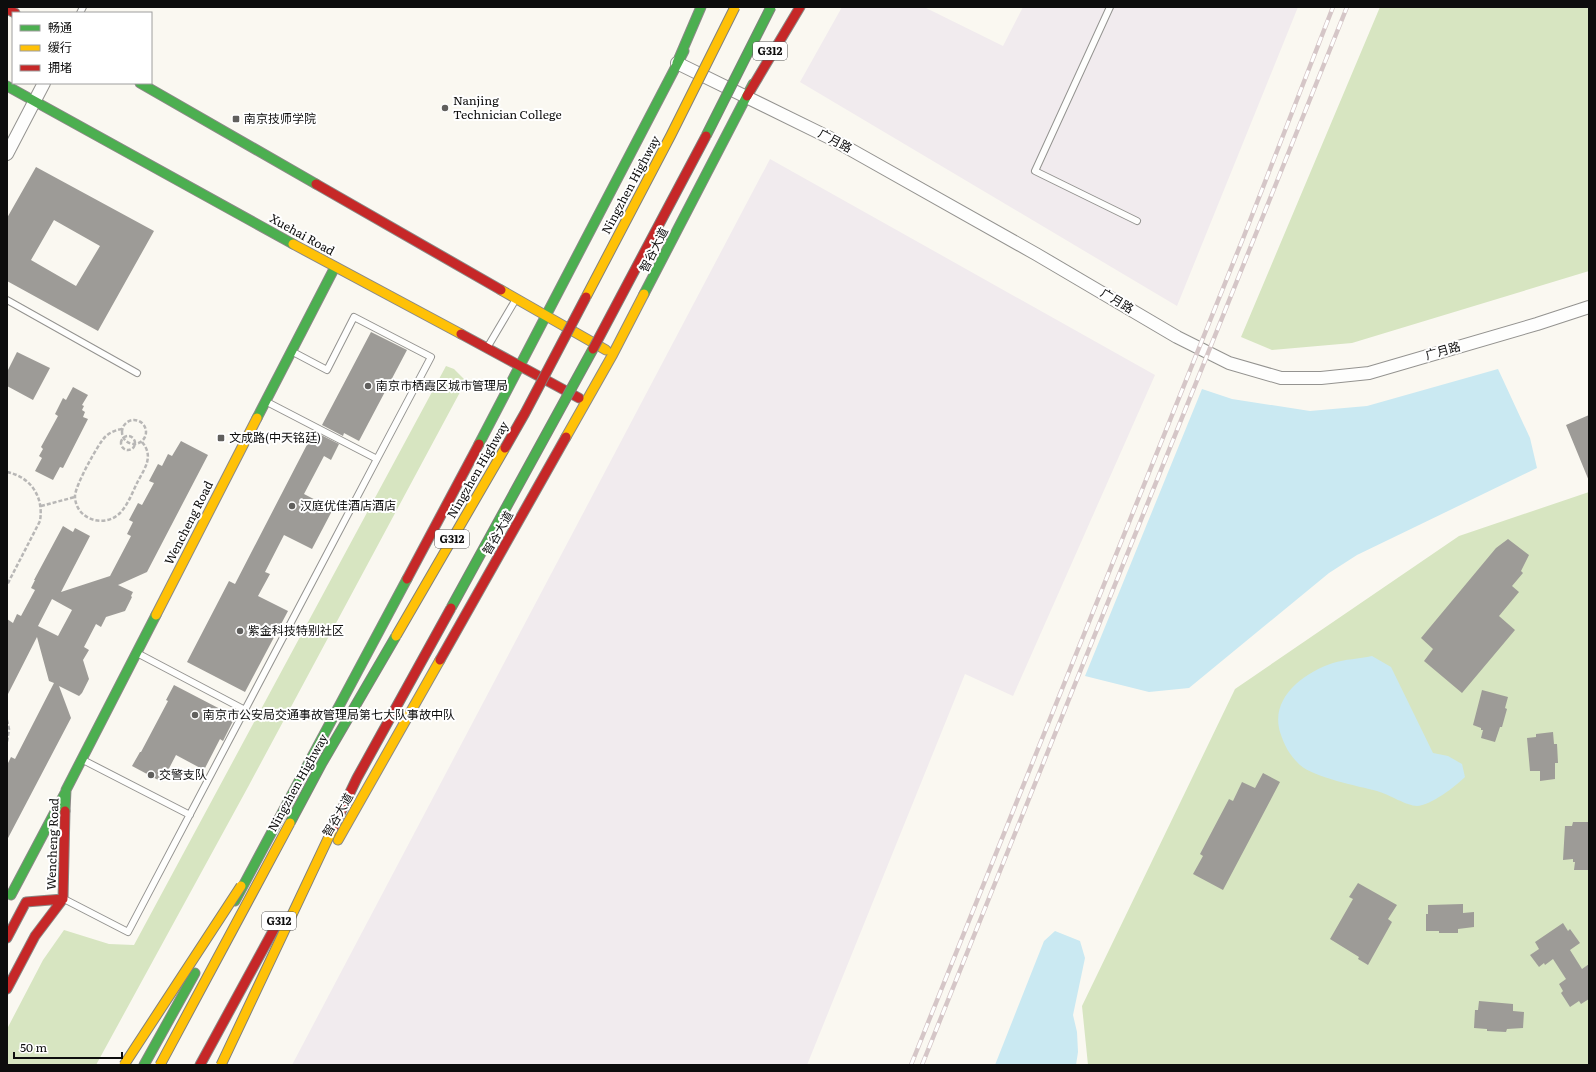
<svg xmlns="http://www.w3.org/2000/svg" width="1596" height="1072" viewBox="0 0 1596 1072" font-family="Literata,'Noto Sans SC',serif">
<rect width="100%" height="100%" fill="#faf8f1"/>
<!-- industrial -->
<path fill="#f1ebee" d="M842 7H924L1003 46 1023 7H1298L1177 306 800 82Z
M770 159 1155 375 1013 696 965 674 807 1065H292Z"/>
<!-- forest -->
<path fill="#d7e5c1" d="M1380 7H1589V271L1352 343 1272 350 1241 337Z
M446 366 454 369 466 381 248 787 96 1065H7V1029L43 960 64 930 109 944 134 945Z
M1589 492V1065H1088L1082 1006 1235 689 1459 536Z"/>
<!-- water -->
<path fill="#cae9f2" d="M1498 369 1530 438 1537 468 1357 555 1329 573 1189 688 1149 692 1085 676 1202 389 1232 399 1310 411 1367 406Z
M1372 656 1391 667 1433 753 1448 756 1462 764 1465 777C1456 786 1430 806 1417 806 1407 806 1388 794 1377 791 1358 786 1315 778 1300 765 1290 756 1284 745 1280 732 1270 698 1303 673 1333 663 1345 659 1359 659 1372 656Z
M1055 931 1080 941 1085 958 1073 1015 1077 1032 1078 1052 1076 1065H995L1044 941Z"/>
<!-- building -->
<path fill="#9d9b97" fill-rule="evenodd" d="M36 167 154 231 98 331 7 281V218ZM54 220 100 246 76 286 31 260Z
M371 332 407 350 359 441 344 433 343 436 322 425Z
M17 352 50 368 33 400 7 386V372Z
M73 387 88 395 82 405 84 406 82 410 85 412 83 417 88 419 63 468 60 467 53 480 35 471 42 458 39 456 43 449 41 447 58 416 55 414 63 398 66 400Z
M1589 415V481L1566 425Z
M317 433 339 444 331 460 324 456 304 494 333 509 312 549 284 535 265 572 270 574 258 596 288 611 245 692 187 662 229 581 235 584 312 435 315 437Z
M181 441 208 455 147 572 118 585 133 592 131 596 132 597 125 611 106 617 101 627 96 624 84 647 89 650 83 660 89 679 82 693 79 696 59 686 71 718 7 840V765L11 757 15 759 54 683 49 681 37 637 7 696V619L13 623 17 614 21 616 35 590 31 588 35 580H34L63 526 73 532 75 528 90 536 61 592 110 576 131 536 127 534 133 522 129 520 138 503 142 505 154 483 149 481 158 464 162 466 168 454 172 456ZM52 599 72 610 58 636 38 626Z
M1508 539 1529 555 1521 571 1523 573 1512 586 1519 592 1499 616 1515 630 1462 693 1424 661 1433 649 1421 638 1496 548Z
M174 685 224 711 225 709 236 715 223 741 220 739 204 770 176 755 162 782 132 766 140 752H141L168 701 166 700Z
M1482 690 1508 697 1505 708 1507 709 1502 727H1500L1495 742 1481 738 1483 730H1481V728L1473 725Z
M1553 732 1554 744H1557L1558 763H1555V779L1540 781V771H1530L1527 738 1536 737V734Z
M1263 773 1280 782 1223 890 1193 874 1203 856 1200 854 1229 799 1233 801 1242 782 1255 788Z
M1573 822H1589V870H1574L1575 862H1573V859L1563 860 1565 826H1572Z
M1358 883 1397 905 1388 919 1392 922 1368 965 1358 959 1359 957 1330 939 1353 899 1349 897Z
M1463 904V913L1474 912V927L1458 929V933H1439V931H1426V914H1428V905Z
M1563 923 1568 931 1570 929 1580 943 1570 950 1582 969 1589 964V999L1581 1004 1579 1001 1570 1007 1561 993 1563 991 1559 984 1566 979 1553 959 1545 965 1544 963 1539 967 1530 955 1539 949 1535 942Z
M1479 1001 1513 1004V1011L1524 1012 1523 1028 1507 1029 1506 1032 1487 1031V1029L1474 1028 1475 1010H1478Z"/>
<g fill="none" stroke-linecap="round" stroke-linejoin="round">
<defs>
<path id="lane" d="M1110 7 1035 171 1137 221
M80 13 83 7
M7 300 137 373
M487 348 516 299
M267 402 377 459 431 357 354 317 327 370 293 352
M137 653 245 710
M83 760 190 815
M64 899 128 932 377 459"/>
<path id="street" d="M677 63 830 138 1036 254 1177 337 1229 363 1281 378H1321L1369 373 1537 324 1589 307
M7 154 44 83"/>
<path id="fast" d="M677 63 701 7
M140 83 316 184
M7 86 293 244
M644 294 753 84
M257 418 335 267
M479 444 684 51
M65 811 66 790 156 615
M11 895 65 793
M235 901 407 579
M144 1065 195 973"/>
<path id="slow" d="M293 244 461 334
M501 290 606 350
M566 437 613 354 644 294
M156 615 257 418
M338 840 440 660"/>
<path id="jam" d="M7 9 15 13
M747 96 800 7
M316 184 501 290
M461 334 579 398
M407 579 479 444
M440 660 566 437
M7 938 26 902 63 899 65 811
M7 989 35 936 63 899
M200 1065 279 920"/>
</defs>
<!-- lane casing -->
<use href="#lane" stroke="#949390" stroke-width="8"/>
<!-- street casing -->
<use href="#street" stroke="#949390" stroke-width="14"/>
<!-- fast casing -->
<use href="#fast" stroke="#8a8986" stroke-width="11"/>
<!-- slow casing -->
<use href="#slow" stroke="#8a8986" stroke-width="11"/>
<!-- jam casing -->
<use href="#jam" stroke="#8a8986" stroke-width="11"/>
<!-- path -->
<path stroke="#b8b7b6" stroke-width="2.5" stroke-dasharray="4 2" stroke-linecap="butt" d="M122 432a12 12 0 1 1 24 0a12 12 0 1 1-24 0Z
M122 429C116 430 110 432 105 437 98 444 75 486 75 496 75 519 104 529 120 513 128 505 133 491 138 481 145 468 154 456 142 442
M121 443a7 7 0 1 1 14 0a7 7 0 1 1-14 0Z
M7 472C31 477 44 497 40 521L7 585
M41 506 75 497
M7 720 9 729 7 742"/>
<!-- lane -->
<use href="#lane" stroke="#fefefd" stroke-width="6"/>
<!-- street -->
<use href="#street" stroke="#fefefd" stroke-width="12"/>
<!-- fast -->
<use href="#fast" stroke="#4caf50" stroke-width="9"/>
<!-- slow -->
<use href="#slow" stroke="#ffc107" stroke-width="9"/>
<!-- jam -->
<use href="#jam" stroke="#c62828" stroke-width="9"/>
<defs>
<path id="rail" d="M911 1065 1244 236 1333 7
M922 1065 1347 7"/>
</defs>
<!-- rail casing -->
<use href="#rail" stroke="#d5c6c7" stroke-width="4.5"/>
<!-- rail -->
<use href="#rail" stroke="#fff" stroke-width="3" stroke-dasharray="9" stroke-linecap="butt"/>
<defs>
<path id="fast-bridge" d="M706 136 771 7
M451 608 593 349
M290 823 322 763 396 636"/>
<path id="slow-bridge" d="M586 297 671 135 735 7
M396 636 505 448
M124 1065 241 886
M160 1065 290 823
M221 1065 333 828"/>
<path id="jam-bridge" d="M593 349 706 136
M505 448 525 413 586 297
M333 828 357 778 451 608"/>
</defs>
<!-- fast-bridge casing -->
<use href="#fast-bridge" stroke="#81807d" stroke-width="11" stroke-linecap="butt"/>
<!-- slow-bridge casing -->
<use href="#slow-bridge" stroke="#81807d" stroke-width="11" stroke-linecap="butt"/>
<!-- jam-bridge casing -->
<use href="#jam-bridge" stroke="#81807d" stroke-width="11" stroke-linecap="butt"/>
<!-- fast-bridge -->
<use href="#fast-bridge" stroke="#4caf50" stroke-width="9"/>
<!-- slow-bridge -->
<use href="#slow-bridge" stroke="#ffc107" stroke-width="9"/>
<!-- jam-bridge -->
<use href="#jam-bridge" stroke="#c62828" stroke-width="9"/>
</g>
<!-- markers -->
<g fill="#605f5d" stroke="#fff" stroke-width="1.5">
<circle cx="445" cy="108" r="4"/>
<rect x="232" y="115" width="8" height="8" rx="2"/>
<circle cx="368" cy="386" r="4"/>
<rect x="217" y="434" width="8" height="8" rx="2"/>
<circle cx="292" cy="506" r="4"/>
<circle cx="240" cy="631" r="4"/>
<circle cx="195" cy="715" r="4"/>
<circle cx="151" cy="775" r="4"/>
</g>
<g text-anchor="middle" stroke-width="4" stroke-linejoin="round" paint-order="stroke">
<!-- shield labels -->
<g fill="#fff" stroke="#565656" stroke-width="1">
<rect x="753" y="42" width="34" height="18" rx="3"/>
<rect x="435" y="530" width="34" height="18" rx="3"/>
<rect x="262" y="912" width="34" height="18" rx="3"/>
</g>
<g font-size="11" font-weight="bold" fill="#0d0d0d">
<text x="770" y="55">G312</text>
<text x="452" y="543">G312</text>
<text x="279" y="925">G312</text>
</g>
<!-- poi labels -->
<g font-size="12" fill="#0d0d0d" stroke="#fff" text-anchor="start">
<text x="453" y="105">Nanjing<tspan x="453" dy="14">Technician College</tspan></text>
<text x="244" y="123">南京技师学院</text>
<text x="376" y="390">南京市栖霞区城市管理局</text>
<text x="229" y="442">文成路(中天铭廷)</text>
<text x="300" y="510">汉庭优佳酒店酒店</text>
<text x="248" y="635">紫金科技特别社区</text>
<text x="203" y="719">南京市公安局交通事故管理局第七大队事故中队</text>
<text x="159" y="779">交警支队</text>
</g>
<!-- street labels -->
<g font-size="12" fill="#0d0d0d" stroke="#fff">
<text transform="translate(835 141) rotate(28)" y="4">广月路</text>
<text transform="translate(631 185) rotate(-62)" y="4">Ningzhen Highway</text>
<text transform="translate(302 235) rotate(29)" y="4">Xuehai Road</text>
<text transform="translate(654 250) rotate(-63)" y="4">智谷大道</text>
<text transform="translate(1117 301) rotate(31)" y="4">广月路</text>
<text transform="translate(1443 351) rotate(-16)" y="4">广月路</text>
<text transform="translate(478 470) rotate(-60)" y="4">Ningzhen Highway</text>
<text transform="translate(189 523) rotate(-63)" y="4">Wencheng Road</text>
<text transform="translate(498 533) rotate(-60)" y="4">智谷大道</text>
<text transform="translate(298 783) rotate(-61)" y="4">Ningzhen Highway</text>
<text transform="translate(338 815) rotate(-60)" y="4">智谷大道</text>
<text transform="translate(53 844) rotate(-88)" y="4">Wencheng Road</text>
</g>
</g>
<!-- border -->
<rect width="1596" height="1072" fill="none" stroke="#0d0d0d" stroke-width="16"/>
<!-- legend -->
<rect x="12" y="12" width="140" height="72" fill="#ffffff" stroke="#9e9e9e"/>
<rect x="20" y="25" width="20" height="6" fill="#4caf50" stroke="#9e9e9e"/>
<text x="48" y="32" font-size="12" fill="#0d0d0d">畅通</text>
<rect x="20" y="45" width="20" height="6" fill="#ffc107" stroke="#9e9e9e"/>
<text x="48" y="52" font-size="12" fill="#0d0d0d">缓行</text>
<rect x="20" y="65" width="20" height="6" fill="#c62828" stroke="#9e9e9e"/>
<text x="48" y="72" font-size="12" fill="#0d0d0d">拥堵</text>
<!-- scale -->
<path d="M14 1052v6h108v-6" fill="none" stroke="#0d0d0d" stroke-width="2"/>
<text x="20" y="1052" font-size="12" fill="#0d0d0d" stroke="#ffffff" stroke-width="3" paint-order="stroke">50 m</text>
</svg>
